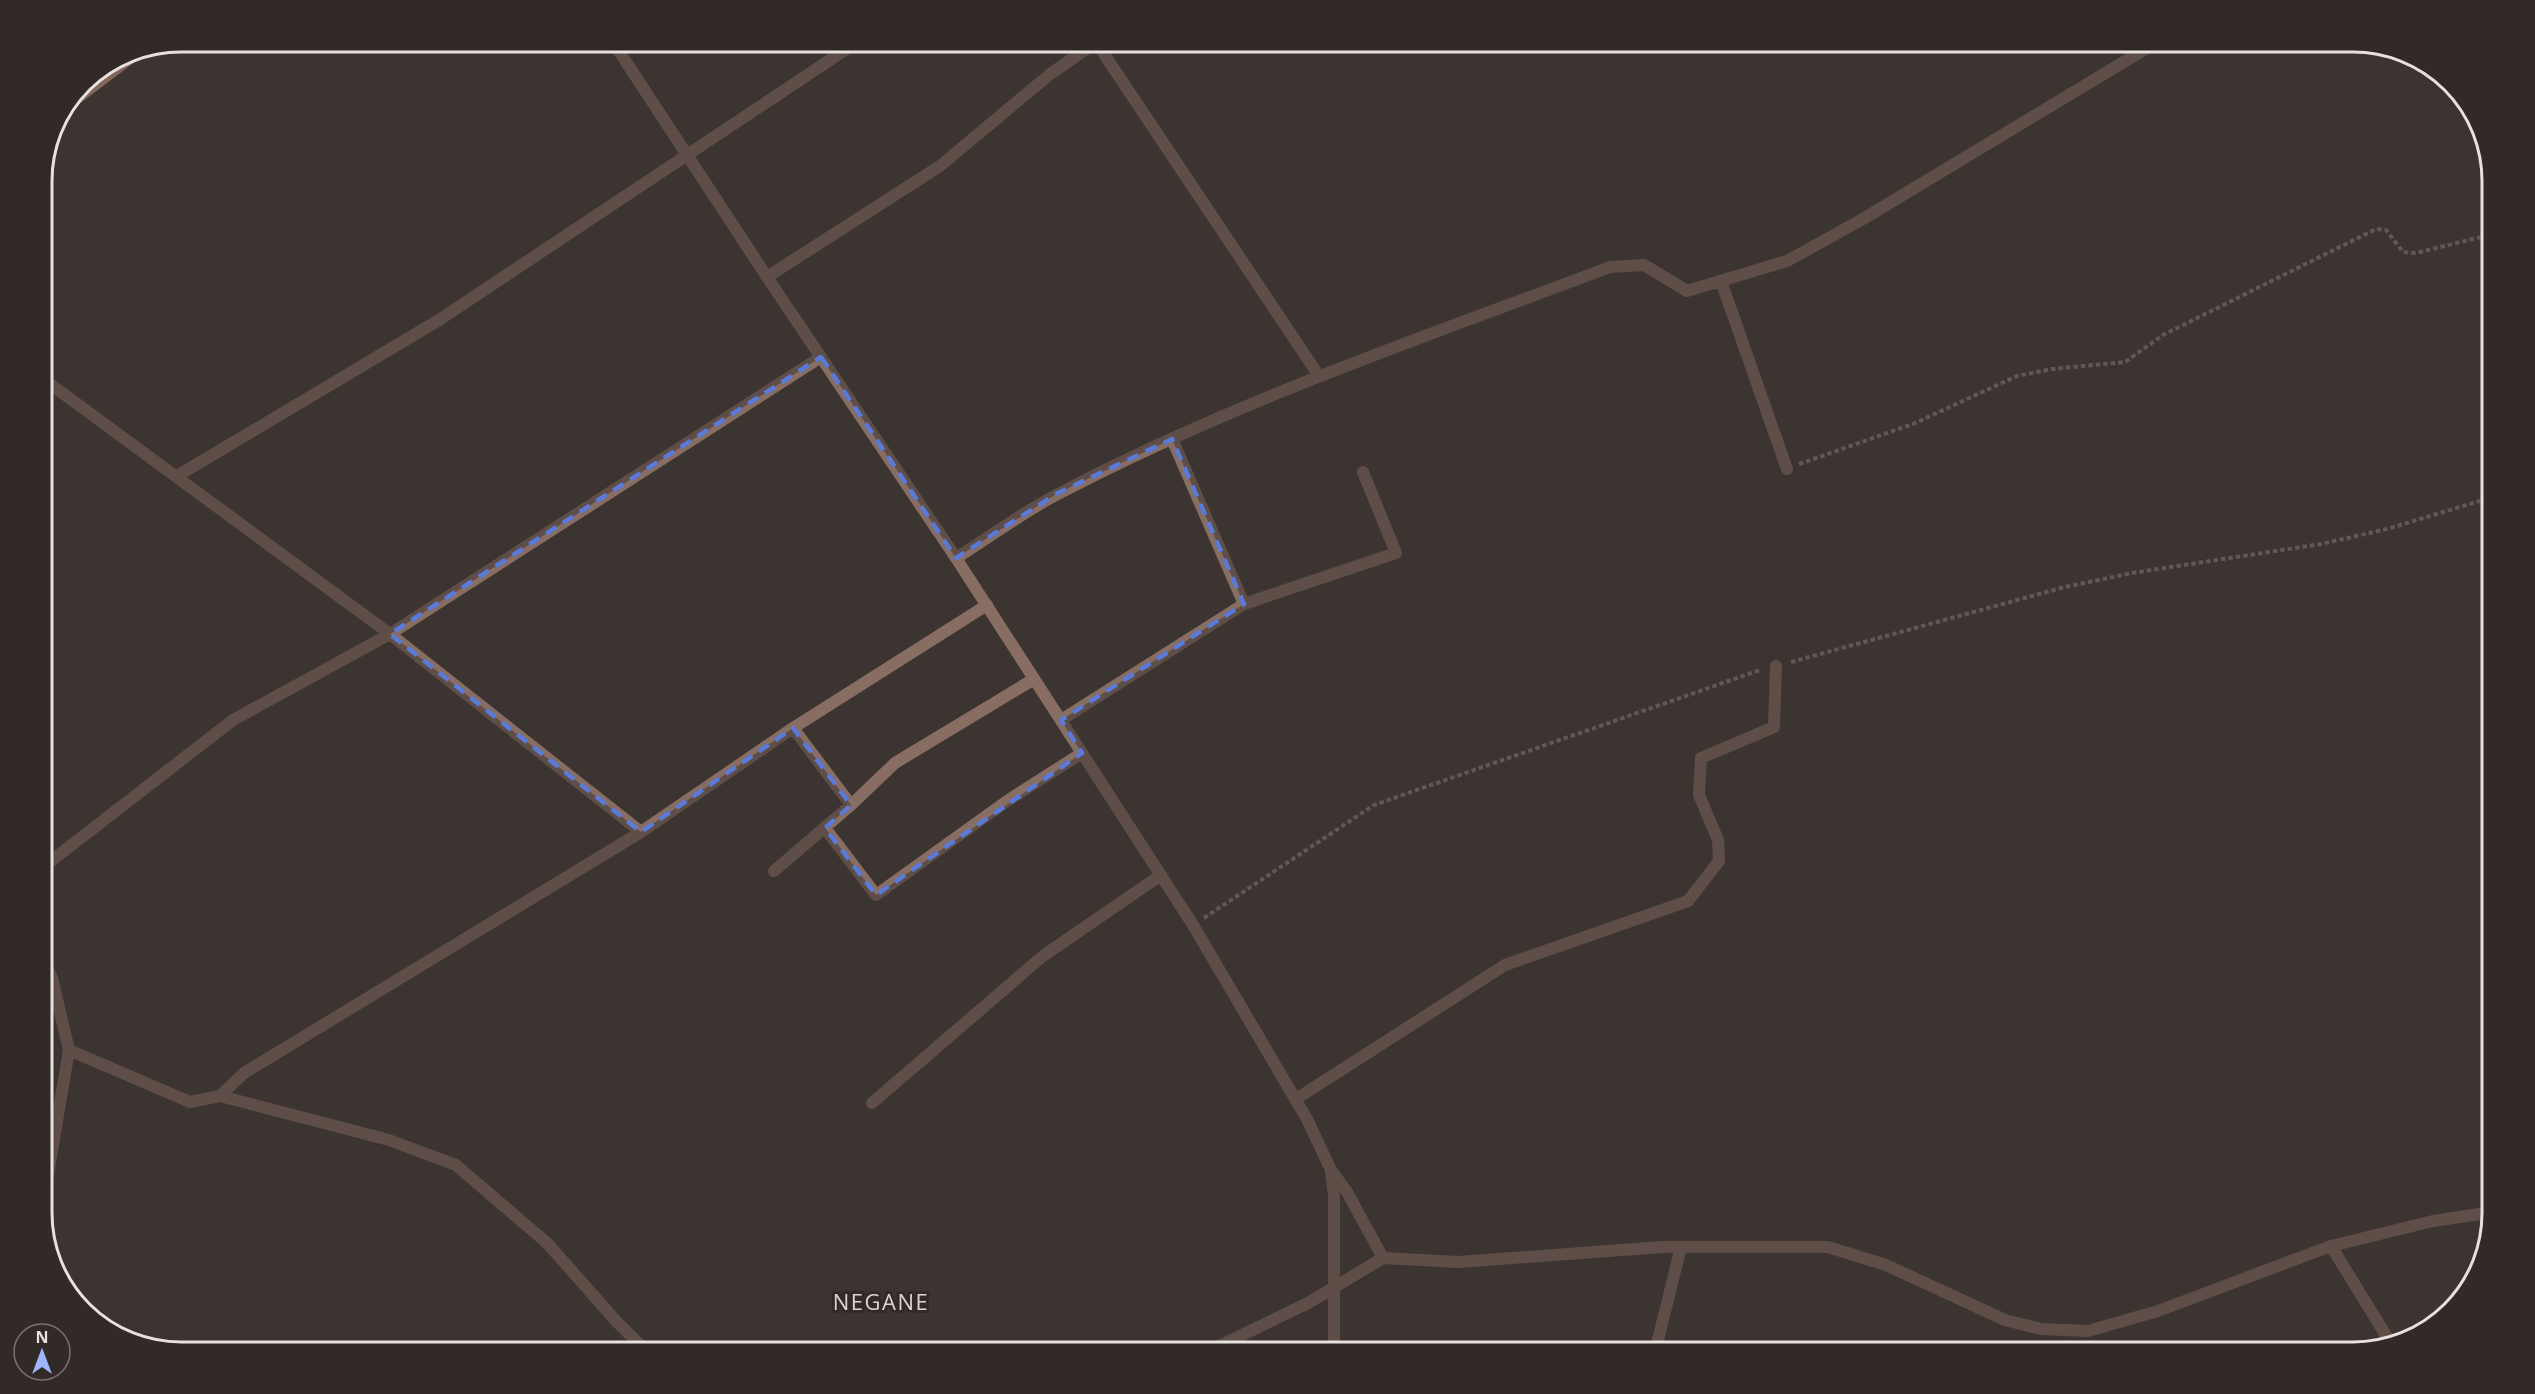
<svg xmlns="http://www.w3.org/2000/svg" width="2535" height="1394" viewBox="0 0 2535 1394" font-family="'Open Sans',sans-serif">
<rect width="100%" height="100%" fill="#3c3431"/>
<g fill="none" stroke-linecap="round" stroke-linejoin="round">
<!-- path -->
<path stroke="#8a8381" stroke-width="4" stroke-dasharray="4.5 3" stroke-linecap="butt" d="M1799 464 1913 424 2017 376 2052 369 2125 362 2163 335 2376 229 2386 230 2403 252 2416 253 2493 234
M1791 662 2065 587 2132 573 2321 544 2387 529 2493 497
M1204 918 1374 805 1760 670"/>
<!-- minor -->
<path stroke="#876d62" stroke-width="12" d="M1096 42 1319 376
M767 277 940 166 1049 75 1096 42
M1721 281 1787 469
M42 378 390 634 641 832
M1172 439 1244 604 1396 553 1363 472
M177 476 439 320 857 42
M956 558C990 537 1024 511 1060 493 1235 401 1425 337 1610 267L1644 265 1687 291 1787 261 1863 219 2157 42
M1061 720 1244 604
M793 728 851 805
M825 828 876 895 1007 801 1082 753
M42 868 233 720 390 634 821 357
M774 871 851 805 895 763 1034 679
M42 957 52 978 69 1050 190 1102 220 1096 389 1140 456 1165 547 1243 616 1321 647 1352
M220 1096 244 1073 641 832 793 728 987 605
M1296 1099 1505 965 1688 901 1719 861 1718 840 1699 795 1701 758 1774 727 1776 666
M872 1103 1043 956 1161 875
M42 1108 57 1113
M1331 1170 1347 1192 1383 1258
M42 1210 69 1050
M2331 1246 2390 1342
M1207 1352 1308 1303 1383 1258 1458 1262 1662 1247H1828L1886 1265 2005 1320 2041 1329 2088 1331 2158 1311 2331 1246 2433 1221 2493 1212
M1655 1352 1681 1247"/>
<!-- tertiary -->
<path stroke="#876d62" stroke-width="12" d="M613 42 767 277 956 558 1193 925 1307 1119 1331 1170 1334 1196V1352"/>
<!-- primary -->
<path stroke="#d7a28c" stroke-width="15" d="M72 100 137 51"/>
</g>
<!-- marked area -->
<path d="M0 0H2535V1394H0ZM821 357 956 558 1058 493 1172 439 1244 604 1061 720 1082 753 876 895 825 828 851 805 793 728 641 832 390 634Z" fill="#3c3431" fill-opacity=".55" fill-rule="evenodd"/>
<path fill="none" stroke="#5a7ada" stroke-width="4.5" stroke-dasharray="12 8" stroke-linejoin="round" d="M821 357 956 558 1058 493 1172 439 1244 604 1061 720 1082 753 876 895 825 828 851 805 793 728 641 832 390 634Z"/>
<g text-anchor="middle" stroke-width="6" stroke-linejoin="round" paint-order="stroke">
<!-- neighbourhood labels -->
<g font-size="22" letter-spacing="1.5" fill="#dfd4d0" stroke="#322a27">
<text x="881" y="1310">NEGANE</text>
</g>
</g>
<!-- crop -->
<path d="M0 0H2535V1394H0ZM181 52H2353A129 129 0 0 1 2482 181V1213A129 129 0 0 1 2353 1342H181A129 129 0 0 1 52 1213V181A129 129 0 0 1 181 52Z" fill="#322a27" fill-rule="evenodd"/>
<path fill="none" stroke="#e7e2e0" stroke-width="3" d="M181 52H2353A129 129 0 0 1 2482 181V1213A129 129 0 0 1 2353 1342H181A129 129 0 0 1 52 1213V181A129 129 0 0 1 181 52Z"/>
<!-- north arrow -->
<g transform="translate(42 1352)"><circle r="28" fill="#322a27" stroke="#7a7471" stroke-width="1.5"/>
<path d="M0-4.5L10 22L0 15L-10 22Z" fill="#9eb4fd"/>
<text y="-9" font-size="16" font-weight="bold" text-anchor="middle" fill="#e7e2e0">N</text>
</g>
</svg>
